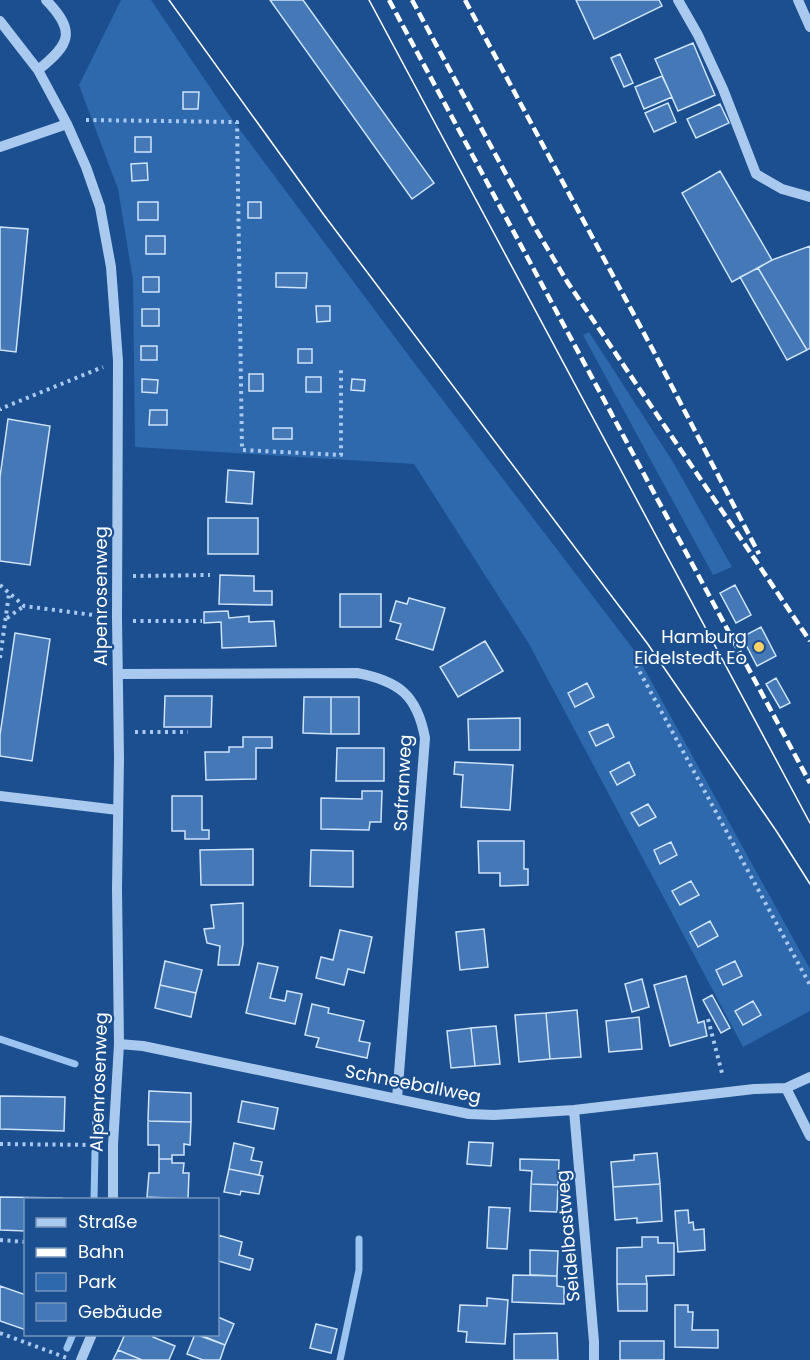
<svg xmlns="http://www.w3.org/2000/svg" width="810" height="1360" viewBox="0 0 810 1360" font-family="Poppins,sans-serif">
<rect width="100%" height="100%" fill="#1b4f8f"/>
<!-- green -->
<path fill="#2e69ad" d="M121 0H151L226 111 412 360 634 650 810 969V1011L743 1047 529 644 414 464 135 447 133 280 118 189 79 85Z
M589 332 673 462 732 567 713 575 583 335Z"/>
<g fill="none" stroke-linecap="round" stroke-linejoin="round">
<!-- stream -->
<path stroke="#9cc4f0" stroke-width="7" d="M0 1039 75 1064
M95 1137 96 1115
M94 1200 95 1152
M67 1348 73 1334
M340 1360 359 1270V1239"/>
</g>
<!-- building -->
<path fill="#4478b7" stroke="#cfe3fa" stroke-width="1.5" d="M270 0H303L434 183 412 199Z
M576 0H659L662 6 594 39Z
M693 43 715 95 678 111 655 59Z
M620 54 633 83 624 87 611 58Z
M662 76 672 97 644 109 635 87Z
M183 92H199L198 109H183Z
M668 103 676 122 654 132 645 113Z
M720 104 729 123 696 138 687 119Z
M135 137H151V152H135Z
M147 163 148 180 132 181 131 164Z
M720 171 772 260 732 282 682 193Z
M138 202H158V220H138Z
M248 202H261V218H248Z
M0 227 28 229 16 352 0 350Z
M146 236H165V254H146Z
M810 246V348L807 350 758 268 772 260Z
M758 268 807 350 787 360 740 277Z
M276 273H307L306 288 276 287Z
M143 277H159V292H143Z
M316 306H330V321L317 322Z
M142 309H159V326H142Z
M141 346H157V360H141Z
M298 349H312V363H298Z
M249 374H263V391H249Z
M306 377H321V392H306Z
M142 379 158 380 157 393 142 392Z
M352 379 365 380 364 391 351 390Z
M150 410H167V425H149Z
M8 419 50 426 30 565 0 561V477Z
M273 428H292V439H273Z
M228 470 254 472 252 504 226 502Z
M208 518H258V554H208Z
M220 575 254 576V591H272V605L219 604Z
M735 585 751 615 736 623 720 593Z
M340 594H381V627H340Z
M409 598 445 608 433 650 396 639 401 624 390 621 396 601 407 604Z
M228 611 229 618 249 616V622L274 621 276 646 222 648 221 622 204 623V612Z
M761 627 776 656 757 666 742 637Z
M15 633 50 639 32 761 0 756V735Z
M485 641 503 671 458 697 440 667Z
M776 678 790 703 780 708 766 684Z
M587 683 594 697 575 707 568 693Z
M165 696H212L211 727H164Z
M304 697H331V734L303 733Z
M331 697H359V734H331Z
M520 718V750H469L468 719Z
M608 724 614 737 596 746 589 732Z
M243 737H272V748H256V779L206 780 205 752H229V747H243Z
M337 748H384V781H336Z
M455 762 513 765 510 810 461 807 463 775 454 774Z
M629 762 635 775 617 785 610 772Z
M362 791H382L381 822H370L369 830 321 829V798L362 799Z
M172 796H202V830H209V839H185V831H172Z
M648 804 656 817 639 826 631 813Z
M478 841H524V869H528V885L500 886V873H479Z
M671 842 677 855 660 864 654 850Z
M253 849V885H201L200 850Z
M311 850 353 851V887L310 886Z
M691 881 699 895 680 905 672 891Z
M243 903V944L239 965H218L220 946 207 943 204 929 214 928 211 905Z
M710 921 718 936 698 947 690 932Z
M484 929 488 967 460 970 456 932Z
M340 930 372 937 364 973 348 969 344 985 316 978 321 957 333 960Z
M165 961 202 970 196 993 160 985Z
M735 961 742 976 723 985 716 970Z
M258 963 278 967 270 998 285 1001 287 991 302 994 295 1024 246 1013Z
M686 976 698 1023 704 1021 707 1036 670 1046 654 985Z
M642 979 649 1007 632 1012 625 984Z
M160 985 196 993 191 1017 155 1008Z
M712 995 730 1028 721 1033 703 1000Z
M753 1001 761 1015 743 1025 735 1011Z
M312 1004 329 1008 328 1013 364 1021 359 1041 370 1043 367 1058 316 1047 319 1038 305 1035Z
M577 1010 581 1057 550 1059 546 1013Z
M546 1013 550 1059 519 1062 515 1015Z
M639 1017 642 1049 609 1052 606 1021Z
M496 1026 500 1064 475 1066 471 1028Z
M471 1028 475 1066 451 1068 447 1031Z
M149 1091 191 1093V1122L148 1121Z
M0 1096 65 1097 64 1131 0 1129Z
M242 1101 278 1108 274 1129 238 1122Z
M148 1121 191 1122 190 1145 184 1144V1155H172V1159H159V1145H148Z
M469 1142 493 1143 491 1166 467 1164Z
M234 1143 254 1148 251 1160 262 1162 259 1175 229 1169Z
M657 1153 660 1184 613 1187 611 1162 634 1160V1155Z
M159 1159H172V1163H184L183 1173H189L188 1199 147 1197 149 1173H159Z
M520 1159 559 1160 558 1185 531 1184 532 1171 520 1170Z
M229 1169 263 1176 259 1194 241 1191 240 1195 224 1192Z
M531 1184 558 1185 557 1212 530 1211Z
M660 1184 662 1221 637 1223V1218L615 1220 613 1187Z
M0 1197 62 1198V1200H26V1231L0 1230Z
M489 1207 510 1208 507 1249 487 1248Z
M688 1210 689 1223 693 1222 694 1230 704 1229 705 1250 678 1252 675 1211Z
M218 1235 242 1242 239 1255 253 1259 250 1270 218 1261Z
M642 1237H658V1243H674V1275L646 1276 647 1284H617V1248L642 1247Z
M530 1250 558 1251 557 1276 530 1275Z
M513 1275 557 1276V1286L564 1287V1304L512 1302Z
M617 1284H647V1311H618Z
M0 1286 26 1295V1330L0 1321Z
M487 1298 508 1300 505 1344 466 1342 467 1332 458 1331 460 1305 487 1306Z
M675 1305H688V1312H693L692 1330H718V1348L675 1347Z
M218 1317 234 1324 225 1345 198 1334H218Z
M316 1324 337 1329 331 1353 310 1348Z
M557 1333 558 1360H514V1334Z
M125 1334H154L153 1337 175 1346 169 1360H142L118 1350Z
M195 1334 225 1345 220 1360H203L187 1354Z
M620 1341H664V1360H620Z
M118 1350 142 1360H113Z"/>
<g fill="none" stroke-linecap="round" stroke-linejoin="round">
<!-- path -->
<path stroke="#a9c9ee" stroke-width="4" stroke-dasharray="3 4.5" stroke-linecap="butt" d="M86 120 237 122 242 450 341 455V369
M0 411V409L103 367
M133 576 210 575
M0 585 24 606 101 616
M7 618 24 606
M133 621H202
M0 658 9 594
M636 665 810 985
M135 732H188
M708 1019 723 1077
M0 1144 97 1145
M0 1240 26 1242
M0 1333 67 1358"/>
<!-- minor -->
<path stroke="#a9c9ee" stroke-width="10" d="M678 0 698 35 723 89 756 174 782 189 810 197
M798 0 810 27
M0 21 38 70 67 124 86 167 100 207 111 267 118 361 117 618 119 758 117 889 119 1044 113 1145V1200
M38 70C71 44 76 31 46 0
M0 147 67 124
M118 674 357 673C399 681 417 695 425 738L397 1099
M0 796 118 810
M119 1044 143 1046 469 1114 494 1115 574 1110 754 1089 786 1088 810 1077
M786 1088 810 1136
M574 1110 594 1342V1360
M81 1360 92 1334"/>
<!-- tram -->
<path stroke="#fff" stroke-width="1.5" d="M169 0 324 215 647 643 777 832 810 884
M369 0 810 823"/>
<!-- rail -->
<path stroke="#fff" stroke-width="4.5" stroke-dasharray="10 4.5" stroke-linecap="butt" d="M389 0 810 783
M412 0 534 226 568 283 810 641
M465 0 654 352 759 554"/>
</g>
<!-- markers -->
<circle fill="#ffd166" stroke="#1b4f8f" stroke-width="2" cx="759" cy="647" r="6"/>
<g text-anchor="middle" stroke-width="4.5" stroke-linejoin="round" paint-order="stroke">
<!-- street labels -->
<g font-size="18" fill="#fff" stroke="#1b4f8f">
<text transform="translate(101 596) rotate(-90)" y="6">Alpenrosenweg</text>
<text transform="translate(403 783) rotate(-87)" y="6">Safranweg</text>
<text transform="translate(99 1082) rotate(-88)" y="6">Alpenrosenweg</text>
<text transform="translate(413 1084) rotate(11)" y="6">Schneeballweg</text>
<text transform="translate(568 1236) rotate(-95)" y="6">Seidelbastweg</text>
</g>
<!-- poi labels -->
<g font-size="18" fill="#fff" stroke="#1b4f8f" text-anchor="end">
<text x="747" y="643">Hamburg<tspan x="747" dy="21">Eidelstedt Eo</tspan></text>
</g>
</g>
<!-- legend -->
<rect x="24" y="1198" width="195" height="138" fill="#1b4f8f" stroke="#7695bc" stroke-width="1.5"/>
<rect x="36" y="1218" width="30" height="9" fill="#a9c9ee" stroke="#7695bc" stroke-width="1.5"/>
<text x="78" y="1228" font-size="18" fill="#ffffff">Straße</text>
<rect x="36" y="1248" width="30" height="9" fill="#ffffff" stroke="#7695bc" stroke-width="1.5"/>
<text x="78" y="1258" font-size="18" fill="#ffffff">Bahn</text>
<rect x="36" y="1273" width="30" height="18" fill="#2e69ad" stroke="#7695bc" stroke-width="1.5"/>
<text x="78" y="1288" font-size="18" fill="#ffffff">Park</text>
<rect x="36" y="1303" width="30" height="18" fill="#4478b7" stroke="#7695bc" stroke-width="1.5"/>
<text x="78" y="1318" font-size="18" fill="#ffffff">Gebäude</text>
</svg>
